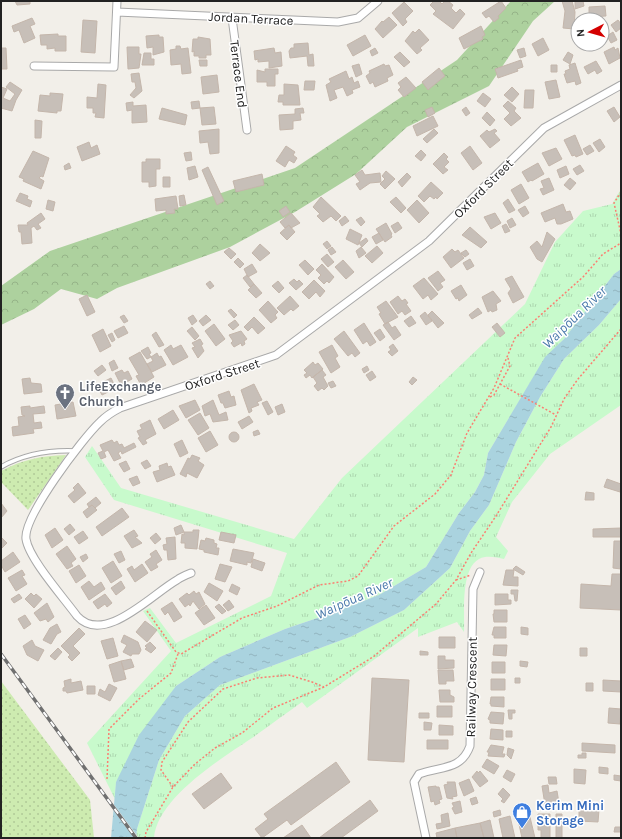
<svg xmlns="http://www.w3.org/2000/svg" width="622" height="839" viewBox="0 0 622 839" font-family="Karla,sans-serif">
<defs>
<pattern id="grass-dots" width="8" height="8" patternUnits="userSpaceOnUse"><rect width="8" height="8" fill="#cdebb0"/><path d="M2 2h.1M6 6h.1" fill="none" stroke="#b0c997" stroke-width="1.8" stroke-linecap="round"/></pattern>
<pattern id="forest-crowns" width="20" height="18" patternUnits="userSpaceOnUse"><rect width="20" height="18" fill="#add19e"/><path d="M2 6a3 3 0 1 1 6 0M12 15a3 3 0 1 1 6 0" fill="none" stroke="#95b388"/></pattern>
<pattern id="park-tufts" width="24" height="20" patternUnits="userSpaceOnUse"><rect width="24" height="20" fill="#c8facc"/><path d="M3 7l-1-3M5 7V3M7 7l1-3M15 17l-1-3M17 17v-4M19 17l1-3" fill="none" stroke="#acd6af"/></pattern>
<pattern id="water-ripples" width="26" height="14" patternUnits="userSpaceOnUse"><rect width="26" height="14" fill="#aad3df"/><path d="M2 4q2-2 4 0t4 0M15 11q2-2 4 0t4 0" fill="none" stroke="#92b5bf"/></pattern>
</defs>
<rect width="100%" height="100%" fill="#f2efe9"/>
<!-- grass -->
<path fill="url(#grass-dots)" d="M66 455 28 510 1 482V471C24 459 41 456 66 455Z
M1 681 90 800 94 838H1Z"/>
<!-- forest -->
<path fill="url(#forest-crowns)" d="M511 1H555L533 21 489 86 407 127 356 174 295 212 230 247 117 288 97 299 61 289 34 309 1 325V286L50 251 295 168 457 60Z"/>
<!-- park -->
<path fill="url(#park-tufts)" d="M621 189V269L614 274 564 339 545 358 488 453 484 475 475 492 459 513 426 567 379 595 335 612 285 629 220 657 176 686 116 782 115 799 87 743 171 651 143 611 150 608 176 643 271 596 287 553 114 500 85 457 92 446 121 488 294 539 342 478 525 304 555 242 583 211 612 204Z
M621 299V405L550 454 512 502 496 537 508 551 504 559C499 558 491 556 485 557 459 561 465 612 464 632L457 622 418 637V628L307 708 302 702C285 714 269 726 252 738 222 758 157 798 154 838H136L137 829 159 760 185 716 220 685 350 637 404 610 450 568 470 531 489 505 516 442 540 397 564 359 599 325Z"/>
<!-- water -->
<path fill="url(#water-ripples)" d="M621 269V299L599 325 564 359 540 397 516 442 489 505 470 531 450 568 404 610 350 637 220 685 185 716 159 760 137 829 136 838H111L116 782 139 735 176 686 220 657 285 629 335 612 379 595 426 567 459 513 475 492 484 475 488 453 545 357 564 339 614 274Z"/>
<!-- pier -->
<path fill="#f2efe9" d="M112 802 138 837V838H134L112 808Z"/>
<!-- building -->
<path fill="#c7bfb8" stroke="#c4b6ab" d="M15 1H30V4L17 5Z
M434 1H439L442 4 445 1H448L453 5 451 8 456 13 460 9 465 14 453 29 433 14 436 11 430 5Z
M501 1 506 8 498 16 499 18 494 22 489 16 486 18 482 13Z
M562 1H572L575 12 574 29 563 28 565 11Z
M575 1H583L584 6 575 9Z
M404 2 413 11 405 19 407 22 403 26 392 13Z
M605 6 606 16 589 17V7Z
M389 17 397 25 383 38 375 29 382 21 383 22Z
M32 18 35 24 30 26 35 38 24 43 19 30 14 32 12 26Z
M83 20 97 21 95 53 81 52Z
M618 20 621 24V28L616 32 611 25Z
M481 26 485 35 482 37 483 39 464 49 459 38Z
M419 29 429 40 420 48 422 50 417 54 405 41 413 31 415 33Z
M613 32 617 40 611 43 607 36Z
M58 34V36H66V51H55V48L47 49V45H41L40 35Z
M159 35V37H163L164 52 153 55V47L147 48 146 36Z
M365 35 371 46 353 56 347 45Z
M198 37 210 39 211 55H206V58H199V56H194V51L192 52 193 39H198Z
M543 38 549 50 538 56 532 44Z
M308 43 309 55 313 54 314 66H308L307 56 290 58 289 51 291 48H294V44Z
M176 46H180L181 49 188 48 191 73 182 74 181 64 171 65 170 50 176 49Z
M127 47H139V54H141L139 68 128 69Z
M614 47 615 50 618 48 620 58 609 64 604 52Z
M1 48H6L7 69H1Z
M274 48 275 53 281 52 282 66 269 68V61L258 62V59L255 60 254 51Z
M375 48 378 53 372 56 370 51Z
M524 48 526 56 520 58 517 50Z
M400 52 410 62 404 67 394 57Z
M568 52 573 55 570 64 563 60Z
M144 53H151V59H154V65H142Z
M199 60H207V66H200Z
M521 60 523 67 517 69 518 71 498 78 495 69Z
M596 61 602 71 597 74 595 70 588 74 584 67Z
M575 63 581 83 576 85 575 81 567 83 564 74H566L565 71 570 69 569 65Z
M359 64 362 74 356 77 352 66Z
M384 64 385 66 389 65 393 75 387 78 388 81 375 87 373 82 370 84 366 76 370 73 369 71Z
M551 65H557V72H551Z
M439 68 445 76 428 90 422 82Z
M265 69H278V74H275V86H267V82H257V70L265 72Z
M346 71 349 79 352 77 354 83 358 81 360 87 352 90 353 93 347 96 343 87 334 90 337 98 330 101 326 85 331 82 329 79Z
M139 73 142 91 134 98 130 95 136 88 135 82H132L131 74Z
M217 75 219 92 203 94 201 77Z
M406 77 416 88 404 97 398 90 401 87 398 83Z
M556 80 560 97 549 99 545 82Z
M305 81H315L314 90H304Z
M10 82 22 90 16 100 12 111 1 108V87L7 89 3 98 10 101 15 94 6 87Z
M98 84 106 85 104 118 95 117 96 113H93V108H87V97L97 98Z
M284 84 298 85 300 105H283V102H278L279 95H284Z
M512 87 519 94 512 102 504 95Z
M525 90H534L533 108H524Z
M50 93 63 94 61 111H57V113L38 111 40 95 50 96Z
M483 93 491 99 485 107 477 101Z
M199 101 200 108 192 109 191 102Z
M508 101 516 108 514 111 521 118 511 126 504 119 510 113 503 106Z
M133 102V106L146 105 147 122 132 123V110L127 111 126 103Z
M214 107 216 124 202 125 200 108Z
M432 107 435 113 428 117 425 110Z
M466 107 470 113 466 116 462 110Z
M614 107 620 117 614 122 607 111Z
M162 108 187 115 185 125 159 119Z
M303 108 304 113H300L301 120 293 121V129L280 130 279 115 295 114V109Z
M487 112 495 120 490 126 482 118Z
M433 116 438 126 417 136 413 126Z
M35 120 42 121 41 138H35Z
M219 129V153L210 154 208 142 200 143 199 131Z
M434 129 438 133 427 143 423 139Z
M495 129 497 131 494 133 500 140 490 148 480 136 487 130 489 132Z
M575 135 583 154 576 157 575 155 572 156 564 140Z
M600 139 605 147 599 152 593 143Z
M89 142 91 148 97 145 100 154 82 161 77 147Z
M590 145 594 151 587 155 583 149Z
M286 146 295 152 293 155 297 158 294 163 289 160 285 167 276 161Z
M470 146 482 163 473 170 461 153Z
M556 148 562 159 549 166 542 153Z
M421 150 426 155 421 161 415 156Z
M33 151 49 158 43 177 41 176 39 178 44 181 41 189 23 181 24 179 19 177Z
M191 152 192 160 186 161 184 153Z
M444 153 448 157 446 159 449 162 444 167 448 170 443 174 433 164Z
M146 159H160V169H156V186L149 187V182H142V162H146Z
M69 163 71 168 65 170 64 166Z
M538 163 544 174 532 181 531 180 528 182 522 172Z
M580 165 584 171 577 175 573 169Z
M195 166 198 177 189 180 187 168Z
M566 166 569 174 560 178 557 170Z
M208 167 224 201 217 205 202 170Z
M362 170 365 175 380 173 381 182 370 183 360 190 356 184 360 182 355 175Z
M386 171 395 179 385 189 380 184 385 179 382 176Z
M407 173 411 177 402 187 398 182Z
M262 174 264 185 236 192 233 181Z
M163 177H170V187H163Z
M549 178 554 190 543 195 540 189 544 188 541 181Z
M570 178 576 183 570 190 564 185Z
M431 182 443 193 437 199 436 197 434 199 430 196 424 202 418 196Z
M521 184 529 198 519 204 511 190Z
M20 193 28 196 27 199 32 201 30 207 16 201Z
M184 195 186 205 180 206 179 196Z
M176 196 178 209H174L175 213 166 214V210L156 211 155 199Z
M321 197 341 216 336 221 331 216 323 222 317 216 320 214 313 207Z
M396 197 406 208 401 213 390 202Z
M508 199 515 210 509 213 503 203Z
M48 200 55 202 53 211 46 209Z
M417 200 429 213 419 223 407 210Z
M563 204 566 212 570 211 573 219 561 224H557L555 218 545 222 541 213Z
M286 206 290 212 283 217 279 211Z
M525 206 529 213 523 217 518 210Z
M41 213 45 219 38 224 41 228 37 230 34 226 31 228 32 243 22 244 21 232H19L18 225H28L27 223Z
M291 213 300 223 291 228 289 225 285 228 280 222Z
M495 213 501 223 491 229 484 217Z
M345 216 349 221 342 226 339 221Z
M361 217 365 222 361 226 356 220Z
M512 218 516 225 510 228 507 221Z
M398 222 402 228 395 233 391 226Z
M386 223 392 234 391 235 392 237 385 242 376 229Z
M506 224 510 231 505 233 502 226Z
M289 225 295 232 287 240 280 233Z
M470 227 487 242 481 248 462 235Z
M350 229 362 235 358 245 346 239Z
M547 232 555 239 542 262 537 259 530 247 537 241 542 247Z
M379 233 383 240 376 244 372 237Z
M366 238 368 241 362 247 359 243Z
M327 241 331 246 327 249 323 244Z
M260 244 270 253 260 261 252 253Z
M377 246 383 253 372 263 365 256Z
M332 247 336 252 331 255 328 250Z
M361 247 366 253 359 258 356 251Z
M229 248 236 254 231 259 224 252Z
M452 249 455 252 458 250 464 258 451 268 443 257Z
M466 250 469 254 465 257 461 253Z
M327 254 334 262 328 267 321 259Z
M238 258 244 264 240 268 234 262Z
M470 259 474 266 467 270 463 263Z
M305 260 314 269 308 275 299 265Z
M343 260 354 272 346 279 335 267Z
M252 264 257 272 248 277 244 269Z
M322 264 334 277 329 283 327 281 324 284 318 278 321 275 316 270Z
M438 271 445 280 440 283 443 287 438 291 428 278Z
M247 275 254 284 250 287 243 278Z
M512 276 524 297 513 303 508 293 511 289 505 279Z
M424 278 438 294 431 300 428 295 423 299 413 286Z
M294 279 297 282 299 280 303 284 296 290 289 283Z
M314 280 325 291 320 297 316 292 309 299 302 292Z
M210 281 214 286 210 289 206 284Z
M278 281 284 288 279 293 272 286Z
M254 284 262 293 256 298 248 290Z
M461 285 467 295 459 301 458 298 456 299 451 291Z
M493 291 501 301 496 304 497 310 492 312 491 310 488 312 482 297Z
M87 295 95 312 87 316 79 299Z
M290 296 299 306 293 311 291 309 284 315 277 308Z
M398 296 402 301 405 299 408 303 406 304 411 311 405 315 402 311 398 314 390 302Z
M268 301 278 312 275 315 277 318 271 323 259 310Z
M386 301 398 317 385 324 379 314 381 313 377 307Z
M478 308 482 313 472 319 469 315Z
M231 309 237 315 234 318 228 311Z
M432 311 444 323 438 328 428 315Z
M425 312 432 321 426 325 420 316Z
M124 315 128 321 124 323 120 317Z
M193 315 197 321 192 325 188 318Z
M206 315 211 320 203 326 199 321Z
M411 316 416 323 409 327 404 321Z
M254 317 265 328 258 334 252 327 248 331 244 327Z
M235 320 239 325 233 330 228 325Z
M388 322 392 328 395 326 401 335 394 340 383 325Z
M364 323 376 342 370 346 367 341 363 344 354 330Z
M497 323 505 333 500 337 492 327Z
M214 324 225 339 216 346 205 331Z
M124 326 128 333 118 338 114 331Z
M192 327 199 336 195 340 187 331Z
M103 329 111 346 100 352 92 335Z
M380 329 385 337 380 341 374 333Z
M241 331 247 339 244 341 245 344 242 346 241 343 234 347 231 343 233 341 229 335Z
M344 331 360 353 355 357 352 353 348 356 334 339Z
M156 332 164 345 159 347 152 335Z
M112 333 115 340 112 342 108 335Z
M200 339 203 344 201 345 204 351 198 358 192 348 195 347 192 343Z
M393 344 398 351 392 356 388 352 391 350 389 347Z
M171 345 173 349 181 345 188 357 173 365 164 350Z
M332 345 338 356 335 358 340 367 331 373 319 352Z
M148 347 151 353 149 354 151 357 147 359 141 351Z
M140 352 154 377 141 385 136 376 139 375 129 358Z
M157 353 159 357 161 356 166 365 152 372 147 364 153 361 151 357Z
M114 360 118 368 112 371 109 363Z
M313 362 315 365 318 363 323 369 312 378 310 375 306 378 304 375 307 373 304 370Z
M102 365 106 370 98 376 94 371Z
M367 366 369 370 364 373 362 369Z
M122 370 124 373 128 371 132 379 121 385 115 373Z
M322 370 326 375 323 377 328 386 324 390 322 388 318 391 314 386 317 383 313 377Z
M372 371 376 377 370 381 366 375Z
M413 377 417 380 412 385 409 382Z
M30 378 31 383 41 384 42 392 24 394 22 379Z
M111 378 116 388 102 395 97 385Z
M333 381 336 386 331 388 328 383Z
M254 384 262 400 257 402 259 405 251 408 252 411 249 413 241 390Z
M229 391 231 397 234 396 236 405 225 408 223 403H221L218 395Z
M195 400 200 410 186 418 179 406Z
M213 400 219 415 226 412 228 420 213 422 210 414 205 416 202 406Z
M267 401 273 412 268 415 262 403Z
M73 402 76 416 57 419 55 405Z
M282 404 285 412 278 415 275 407Z
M30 406V408L44 406 45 413 33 414 34 423 41 422 42 428 33 429 34 433 13 436 12 427 19 426 18 417 25 416 22 415 21 407Z
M173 410 179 420 164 429 158 419Z
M200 413 209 428 198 435 188 420Z
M249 416 253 422 242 429 238 422Z
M150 420 156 434 145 440 147 443 143 445 138 438 140 437 137 431 142 429 140 425Z
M258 430 260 434 254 436 253 432Z
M210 431 218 445 206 452 198 438Z
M229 437a5 5 0 1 1 10 0a5 5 0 1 1-10 0Z
M112 440 114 443 117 441 119 445 122 444 124 448 134 443 136 447 122 454 121 451 118 453 121 458 114 461 108 450 104 452 106 457 101 459 98 453 103 451 100 445Z
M182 440 188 453 180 457 174 444Z
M192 455 200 458 198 461 204 465 197 478 187 473 186 477 180 474 188 458 190 459Z
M147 460 151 466 145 469 141 463Z
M126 461 130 469 124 472 119 464Z
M167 463 168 467 171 466 175 475 157 482 153 472 160 470 159 466Z
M137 476 140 483 133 486 129 479Z
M607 479 621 484 620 492 604 487Z
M78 483 86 493 74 503 68 496 75 490 73 488Z
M586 492 594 493V500H585Z
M96 497 101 503 95 508 92 505 89 507 87 504Z
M1 503 7 511 1 518Z
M92 505 97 510 87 518 83 512Z
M122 508 129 517 102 536 96 527Z
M70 524 75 530 69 535 64 529Z
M181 525 184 532 176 535 174 528Z
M55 528 63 540 52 548 45 535Z
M621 528V537H593V529Z
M134 530 138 536 135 537 142 543 132 548 124 536Z
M193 530H199L197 549 185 548V543H181L182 534 184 535V532H193Z
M83 531 88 538 79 544 74 537Z
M221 532 236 535 234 543 219 540Z
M156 533 161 539 155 544 150 538Z
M175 537 176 559 168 560 167 550H164L163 545 167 544 166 538Z
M2 538 7 543 1 549V539Z
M206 538 214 540V543L217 544 216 548H219L218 555 204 552V550L199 549 201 540 205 541Z
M614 541H621V569L613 568Z
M67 546 76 559 71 563 73 566 67 569 56 554Z
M233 549 254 553 251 563 247 562V565L230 561Z
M156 550 162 560 156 564 158 567 151 571 145 562 152 557 150 554Z
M121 551 125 560 119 563 114 554Z
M13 552 20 562 5 572 1 565V561Z
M86 554 88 558 83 562 80 557Z
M253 559 265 563 262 571 251 567Z
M113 561 122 576 111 583 102 568Z
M142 564 148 573 135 582 127 569 132 566 134 570Z
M220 564 232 567 225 582 215 579Z
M79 565 86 576 76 583 69 571Z
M516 566 525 572 523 575 513 569Z
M22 570 25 575 22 576 27 584 16 591 8 578Z
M506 570H514L513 577H518V586L503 585Z
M612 574H621V610L580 608 581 584 611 586Z
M89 581 94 587 101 582 105 589 89 600 81 587Z
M121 581 125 588 116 595 111 588Z
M209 583 223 591 217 601 204 592Z
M232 584 240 588 237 595 229 591Z
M511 590H518L517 601H515L514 594H511Z
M194 591 196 594 199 592 205 604 199 609 193 601 190 606 189 604 185 607 179 599 187 593 189 595Z
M31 593 34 596 36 594 42 599 34 608 25 599Z
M19 594 22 598 14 603 11 599Z
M105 594 112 603 107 607 105 604 98 609 93 602Z
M495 594H508V600H511V604L495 605Z
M229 600 234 607 228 611 223 605Z
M172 602 182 617 174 622 168 612 165 615 161 609Z
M47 603 54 617 48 622 46 619 40 621 34 613Z
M219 604 226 611 222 614 215 607Z
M206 605 215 618 204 625 195 613Z
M494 610H507V622H494L493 614H494Z
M25 615 31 624 24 629 18 619Z
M145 621 157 630 147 642 136 632Z
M57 624 61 632 57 634 51 644 43 640 50 628Z
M494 627H506V638H494V635H492Z
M521 627 528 628V635L521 634Z
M79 628 85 634 73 646 80 653 72 661 68 657 70 655 61 646Z
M124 635 138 642 141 650 139 654H132L131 656 123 652 127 645 121 642Z
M439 637H455V648H439Z
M113 638 118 656 107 659 101 641Z
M32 640 35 646 44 650 38 661 27 655 23 646Z
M150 642 156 648 151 653 145 649 147 648 145 646Z
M494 645H507L506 656 493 655Z
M58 648 62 652 55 660 50 656Z
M580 648H587V656H580Z
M420 651 428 652V655H420Z
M438 656H445V660H454V668L438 669Z
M131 659 134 667 124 670 121 661Z
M121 661 126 679 114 682 109 665Z
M520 661 528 662 527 667 520 666Z
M492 662H505V673H492Z
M438 670H453L454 681H446V684H439Z
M372 678 409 680 404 762 368 760Z
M515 678H520V683H515Z
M71 679V683L81 681 83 690 67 693 66 691H63V688L65 687 64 681Z
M491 679H505V690H491Z
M603 680 621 681V692L603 691Z
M586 683H593V691H586Z
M109 684 117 688 110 701 98 695 100 689 105 692Z
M87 686H95V694H87Z
M439 690H450V695L454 697V702H440Z
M491 697H504V707L491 706V704H490Z
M437 706H452V717H437Z
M609 708 621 709 620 724 608 723Z
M508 710H515V713H512V719H509Z
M491 712 504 713 503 724 490 723V720L488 719Z
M419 713H429V718H419Z
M424 722 432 723 431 730H424Z
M439 725 453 726V735H439Z
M491 729 503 730V740L490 739Z
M506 731H512V737H506Z
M427 740H448V749H427Z
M582 743 615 745V753L582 751Z
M491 745 504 747 502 754H505L504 757 488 756 489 752H487Z
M508 748 514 750 511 759 507 755Z
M582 753H586V758H578V755H582Z
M487 759 499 766 494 774 482 767Z
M336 762 350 782 291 825 287 820 262 838 255 829 268 819 264 814Z
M599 767 608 768V774L599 773Z
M574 769 586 770 585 784 574 783Z
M507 770 515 774 511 782 503 777Z
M477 771 478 773 480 771 488 781 480 787 472 777Z
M221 773 232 788 204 809 192 794Z
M614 775 621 776V781L614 780Z
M548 777H556L557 784H549Z
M469 779 474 791 464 796 459 783Z
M447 782H455L457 796 452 797 453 799 447 798 444 785 448 784Z
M548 785 549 793 557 791 559 803 545 805 542 786Z
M436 786V787H439L442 799 439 800 440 803 435 805 434 801 431 802 428 787Z
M503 788 510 795 504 803 501 801 503 799 498 794Z
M476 797 478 803 472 805 470 799Z
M370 800 378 811 341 838H319Z
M460 801 462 812 455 814 452 808 454 807 452 803Z
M500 810 501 815 494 817 493 812Z
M579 810H599L598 822 579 821Z
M448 813 450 826 437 829 436 824 442 823 441 815Z
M529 813 535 838H522L517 815Z
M538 814H550V838H541V830H538Z
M556 814H562V838H556Z
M510 816 515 838H503L499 819Z
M490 820 494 838H484L480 823Z
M480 823 484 838H457L455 828Z
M302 825 311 838H283Z
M615 827H621V832H614Z
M455 828 457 838H437L436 833Z"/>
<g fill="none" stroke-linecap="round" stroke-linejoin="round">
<defs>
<path id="lane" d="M1 467C24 454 49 450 75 451"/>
<path id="street" d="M117 12 338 22 358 18 378 1
M232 18 247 130
M34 66 114 67 117 1
M191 573C186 575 181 577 177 580 152 594 104 646 77 616 64 598 29 559 26 539 23 517 82 439 100 422 106 416 112 412 120 408L276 355 429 241 544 128 621 85
M426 838 414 782 419 774C440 766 461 771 470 746L473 589 480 572"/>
</defs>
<!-- lane casing -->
<use href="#lane" stroke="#a9a9a9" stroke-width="5.5"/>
<!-- street casing -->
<use href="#street" stroke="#a9a9a9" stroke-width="9"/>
<!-- path -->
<path stroke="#fa8072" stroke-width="1.5" stroke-dasharray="2 2" stroke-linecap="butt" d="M621 192 614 203 621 234
M500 384 556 415
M490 397 494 395 510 366 508 358
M456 580 471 575
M147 611 176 652 181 654 242 618 277 606 319 585 348 581 358 576 394 526 435 494 451 475 467 433 494 388 515 338 583 277 603 254 621 243
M107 779 109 729 139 699 171 673 178 654
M173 787 161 770 162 762 188 722 223 689 257 678 289 675 312 682 324 687
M145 838 146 832 173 787 195 764 215 748 242 733 273 708 324 687 373 657 436 604 456 580 471 553 496 516 551 427 564 399 578 379 621 329"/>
<!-- lane -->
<use href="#lane" stroke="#fff" stroke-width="3.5"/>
<!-- street -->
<use href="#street" stroke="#fff" stroke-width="7"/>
<defs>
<path id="rail" d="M1 654 136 838"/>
</defs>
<!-- rail casing -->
<use href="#rail" stroke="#707070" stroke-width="3.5"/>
<!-- rail -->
<use href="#rail" stroke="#fff" stroke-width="2" stroke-dasharray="6" stroke-linecap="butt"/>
</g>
<!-- icons -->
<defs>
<symbol id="church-pin" viewBox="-11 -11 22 30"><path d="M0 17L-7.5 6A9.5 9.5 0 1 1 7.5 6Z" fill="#6b7280" stroke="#fff"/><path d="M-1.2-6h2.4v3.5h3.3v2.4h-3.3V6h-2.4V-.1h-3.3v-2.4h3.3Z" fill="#fff"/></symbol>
<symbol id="shop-pin" viewBox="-11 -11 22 30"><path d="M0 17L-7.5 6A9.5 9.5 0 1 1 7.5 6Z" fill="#3f7fe0" stroke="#fff"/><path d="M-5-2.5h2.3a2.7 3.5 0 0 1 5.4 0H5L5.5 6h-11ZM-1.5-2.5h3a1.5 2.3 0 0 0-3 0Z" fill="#fff"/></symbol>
</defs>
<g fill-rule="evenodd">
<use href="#church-pin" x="54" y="382" width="22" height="30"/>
<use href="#shop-pin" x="511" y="801" width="22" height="30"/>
</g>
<g text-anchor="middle" stroke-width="3" stroke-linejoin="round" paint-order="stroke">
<!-- street labels -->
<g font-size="13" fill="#222" stroke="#fff">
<text transform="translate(251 18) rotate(3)" y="5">Jordan Terrace</text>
<text transform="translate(239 74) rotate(83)" y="5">Terrace End</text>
<text transform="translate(483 188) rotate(-45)" y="5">Oxford Street</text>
<text transform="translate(222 374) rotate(-18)" y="5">Oxford Street</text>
<text transform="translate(471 687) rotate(-89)" y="5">Railway Crescent</text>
</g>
<!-- worship labels -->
<g font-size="13" font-weight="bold" fill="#5b616d" stroke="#fff" text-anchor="start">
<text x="79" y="391">LifeExchange<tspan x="79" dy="15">Church</tspan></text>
</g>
<!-- shop labels -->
<g font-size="13" font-weight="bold" fill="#366cbe" stroke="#fff" text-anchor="start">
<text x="536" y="810">Kerim Mini<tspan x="536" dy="15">Storage</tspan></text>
</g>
<!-- water labels -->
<g font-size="14" font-style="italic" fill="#4a7aab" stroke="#fff">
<text transform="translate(574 317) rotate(-44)" y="5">Waipōua River</text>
<text transform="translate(354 598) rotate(-24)" y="5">Waipōua River</text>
</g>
</g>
<!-- border -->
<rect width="622" height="839" fill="none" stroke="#222222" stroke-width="4"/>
<!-- north arrow -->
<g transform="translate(590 32) rotate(264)"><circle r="19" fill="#ffffff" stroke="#a7a7a7"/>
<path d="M0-3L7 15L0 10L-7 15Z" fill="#d40000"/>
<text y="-6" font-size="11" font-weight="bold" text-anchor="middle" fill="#222222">N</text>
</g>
</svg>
